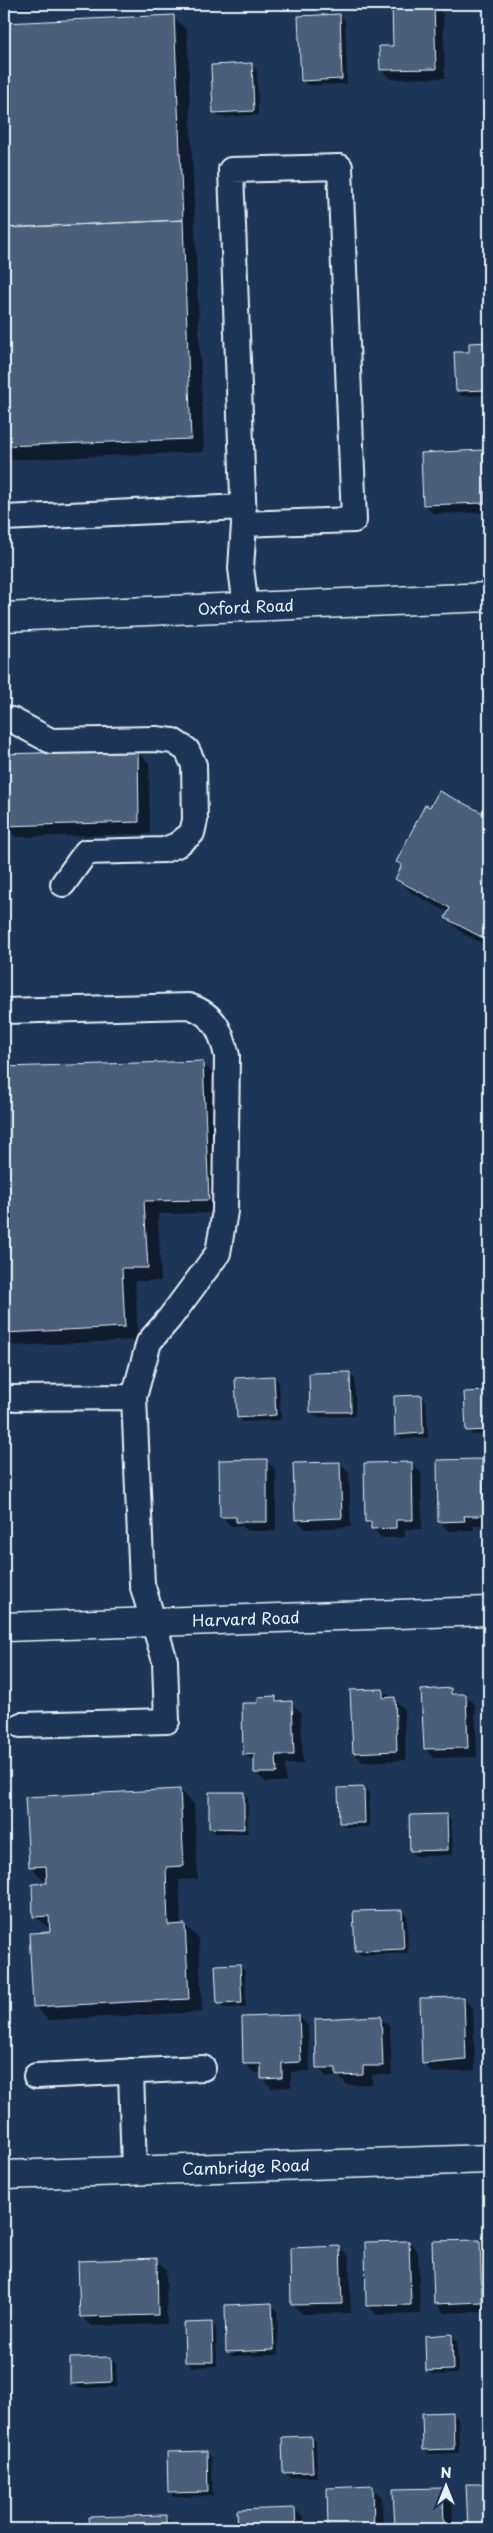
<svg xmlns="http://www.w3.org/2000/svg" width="493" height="2533" viewBox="0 0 493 2533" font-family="'Playpen Sans',sans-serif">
<rect width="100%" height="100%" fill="#1d3557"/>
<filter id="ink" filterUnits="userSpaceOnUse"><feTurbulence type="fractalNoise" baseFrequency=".02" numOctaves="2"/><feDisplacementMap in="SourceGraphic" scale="10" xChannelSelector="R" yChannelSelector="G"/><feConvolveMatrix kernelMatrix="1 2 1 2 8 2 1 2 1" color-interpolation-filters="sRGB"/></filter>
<g filter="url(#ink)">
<!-- shadow -->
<path fill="#0007" d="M4 4H42V7L4 9Z
M434 4 443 14 445 78 391 79 381 70Z
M340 15 345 20 347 84 307 85 302 80Z
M173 17 187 30 204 452 4 460V24Z
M252 65 257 70 258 115 219 117 214 112Z
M470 344H489V395L462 396 457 391 471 353Z
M482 452 489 459V512L434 514 424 505Z
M137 751 149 763 150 834 16 837 4 825V755Z
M439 792 489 818V947L461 932 446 918 449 913 412 893 397 879 402 866 398 862Z
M203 1063 216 1076 222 1213 158 1214 161 1281H135L138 1340 14 1346 4 1336V1068Z
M350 1374 355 1379V1416L316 1417 311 1412Z
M274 1377 279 1382 281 1420 243 1422 238 1417Z
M489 1393V1434L473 1435 468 1430 466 1394Z
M421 1396 426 1401 428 1438 402 1439 396 1434Z
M266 1461 276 1470V1531H247L242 1526H231L221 1516Z
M481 1461 489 1469V1525H473L474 1530 449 1531 439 1521Z
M340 1463 349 1473 351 1527 306 1529 296 1520Z
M412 1463 421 1473 422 1529H405V1537L382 1538 366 1521Z
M382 1690 404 1708 406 1760 363 1762 354 1753Z
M451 1690 457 1695H465L475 1704 477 1757 434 1758 425 1749Z
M276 1697 281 1703H292L301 1712 303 1764H285L286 1782H265L256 1773V1763L244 1754 259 1704Z
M364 1788 369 1793V1827H345L340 1822Z
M180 1790 194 1804 198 1879 179 1880 181 1926 185 1925 199 1939 202 2012 48 2020 34 2006 51 1933V1930L35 1916 49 1884 48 1880H44L30 1866Z
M243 1793 248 1798V1833H215L210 1828Z
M446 1815 451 1820 453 1855 416 1856 411 1851Z
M402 1911 407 1916 408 1953 361 1955 356 1950Z
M240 1966 245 1971 246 2008H223L218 2003Z
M463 1998 473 2008 475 2070 432 2073 423 2063Z
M485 2006H489V2043L486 2040Z
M299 2016 308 2026 310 2071 291 2072V2087L272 2088 262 2078V2073H254L245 2064Z
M380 2018 390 2027 392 2075H372V2084L347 2085 339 2077H327L318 2068Z
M480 2241 489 2250V2311L444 2313 435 2303Z
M409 2242 418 2252 420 2314 377 2315 368 2305Z
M340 2247 349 2257 351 2313 302 2314 293 2305Z
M156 2260 166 2269 167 2324 91 2326 81 2316Z
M272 2305 277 2310 278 2355 232 2356 227 2351Z
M211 2323 216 2328 217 2366 192 2367 187 2362Z
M452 2336 457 2341 458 2374 432 2375 427 2370Z
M111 2358 116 2363 117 2387 77 2388 72 2383Z
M453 2413 458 2418 459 2453 429 2454 424 2449Z
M311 2437 316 2442 317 2477H289L284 2472Z
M206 2452 211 2457 213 2496 174 2497 169 2492Z
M489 2485V2529H469L468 2486Z
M372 2488 382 2497 383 2529H329L328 2489Z
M443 2489 452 2498 453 2529H396L395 2490Z
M295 2509 304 2519 305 2529H239L238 2511Z
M165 2516 175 2526V2529H90V2518Z"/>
<!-- building -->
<path fill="#495e7a" stroke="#e8f1f8" d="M392 4H434L436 69 380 70 379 46H393Z
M340 14 342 79 301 81 298 16Z
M174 15 183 220 4 228V23Z
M252 63 254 111 213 113 211 65Z
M183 220 191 439 4 446V228Z
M489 342V390L456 391 454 352H469V343Z
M483 450 485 503 423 505 421 453Z
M138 750 139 822 4 826V754Z
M439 791 489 816V936L487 940 445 918 450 908 395 879 402 865 396 862 425 805 430 807Z
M203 1061 209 1200 144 1201 148 1268H122L125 1327 4 1333V1067Z
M350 1372 351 1412H310L309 1373Z
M274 1376 276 1415 237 1418 235 1378Z
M489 1391V1430L466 1431 464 1392Z
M422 1395 423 1433 395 1435 394 1396Z
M267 1459V1522H236V1517H220L219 1460Z
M482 1459 483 1514 478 1516H464L465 1521 438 1522 437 1460Z
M340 1462 342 1518 295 1520 293 1463Z
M412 1462 413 1520H396V1528L371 1529V1522H365L364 1463Z
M451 1688V1694H466L468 1748 424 1749 421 1690Z
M383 1689V1698L395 1697 397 1751 353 1753 350 1690Z
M488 1692H489V1744Z
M276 1696V1702L292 1701 294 1755H276L277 1773H254V1754L243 1755 242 1703H258V1697Z
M364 1787 365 1823H339L338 1788Z
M180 1789 184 1866 166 1867 168 1925 185 1924 189 1999 33 2007 29 1933 50 1932 49 1916 33 1917 32 1884 47 1883 46 1866 29 1867 25 1797Z
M209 1792H244V1829L209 1828Z
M447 1814 448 1850 410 1851 409 1815Z
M402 1910 404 1949 355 1951 353 1911Z
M240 1964 242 2003 217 2004 215 1965Z
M464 1997 466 2060 422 2064 420 1998Z
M489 2004V2040H485L484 2005Z
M299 2015 301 2062 282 2063V2078L261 2079V2064H243L242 2017Z
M381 2016 383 2066H363V2075L336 2076V2068H316L315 2019Z
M480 2240 482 2302 434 2304 432 2241Z
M409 2241 411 2305 366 2306 365 2242Z
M340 2246 342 2304 291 2305 290 2248Z
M157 2258 158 2315 80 2317 78 2261Z
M272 2303 274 2350 226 2352 225 2305Z
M212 2322 213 2362H185L184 2323Z
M452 2334 453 2370 426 2371 425 2336Z
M111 2357 112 2382 70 2384V2358Z
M453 2412 454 2449 423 2450 422 2413Z
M311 2436 313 2472 283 2473 282 2437Z
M207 2451 208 2492 168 2493 167 2452Z
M466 2484H489V2529H468Z
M373 2486 374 2529H328L327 2488Z
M443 2488 444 2529H395L393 2489Z
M295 2508 296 2529H238L237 2510Z
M166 2515V2529H89L88 2517Z"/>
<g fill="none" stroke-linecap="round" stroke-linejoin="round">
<defs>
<path id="service" d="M4 518 243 507
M244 524 354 520 340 167 231 170 244 524 241 568 246 608
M12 720 51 741 156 739 173 741 187 750 194 765 195 820 192 833 177 845 164 850 86 852 63 884
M4 1011 189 1006C215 1015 221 1030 227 1056L225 1211 218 1253 169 1319 149 1342 134 1397
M4 1398 134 1397 142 1584 165 1661 167 1721 21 1725
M131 2071 134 2171
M36 2076 203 2068"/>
<g id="minor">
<path id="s1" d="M4 617 489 597"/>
<path id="s2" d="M4 1627 489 1611"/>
<path id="s3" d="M4 2175 489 2159"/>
</g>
</defs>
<!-- service casing -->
<use href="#service" stroke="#e8f1f8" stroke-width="28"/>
<!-- minor casing -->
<use href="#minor" stroke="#e8f1f8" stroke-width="31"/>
<!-- service -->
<use href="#service" stroke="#1d3557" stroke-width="24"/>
<!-- minor -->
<use href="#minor" stroke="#1d3557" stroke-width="28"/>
</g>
</g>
<g text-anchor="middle" stroke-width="4.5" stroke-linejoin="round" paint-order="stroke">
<!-- street labels -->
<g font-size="16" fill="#e8f1f8" stroke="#1d3557">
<text dy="6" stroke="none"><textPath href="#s1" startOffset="242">Oxford Road</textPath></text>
<text dy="6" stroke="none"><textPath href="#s2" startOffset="242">Harvard Road</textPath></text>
<text dy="6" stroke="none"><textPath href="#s3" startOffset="242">Cambridge Road</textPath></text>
</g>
</g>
<!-- margin -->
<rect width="493" height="2533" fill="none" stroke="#1d3557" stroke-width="20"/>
<rect x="10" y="10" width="473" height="2513" fill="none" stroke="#e8f1f8" stroke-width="2" filter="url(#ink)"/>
<!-- north arrow -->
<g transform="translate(446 2486)" stroke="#1d3557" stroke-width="4" paint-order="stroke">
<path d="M0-4L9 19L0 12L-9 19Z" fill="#e8f1f8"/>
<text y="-8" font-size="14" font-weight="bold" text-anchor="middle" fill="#e8f1f8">N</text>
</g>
</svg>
